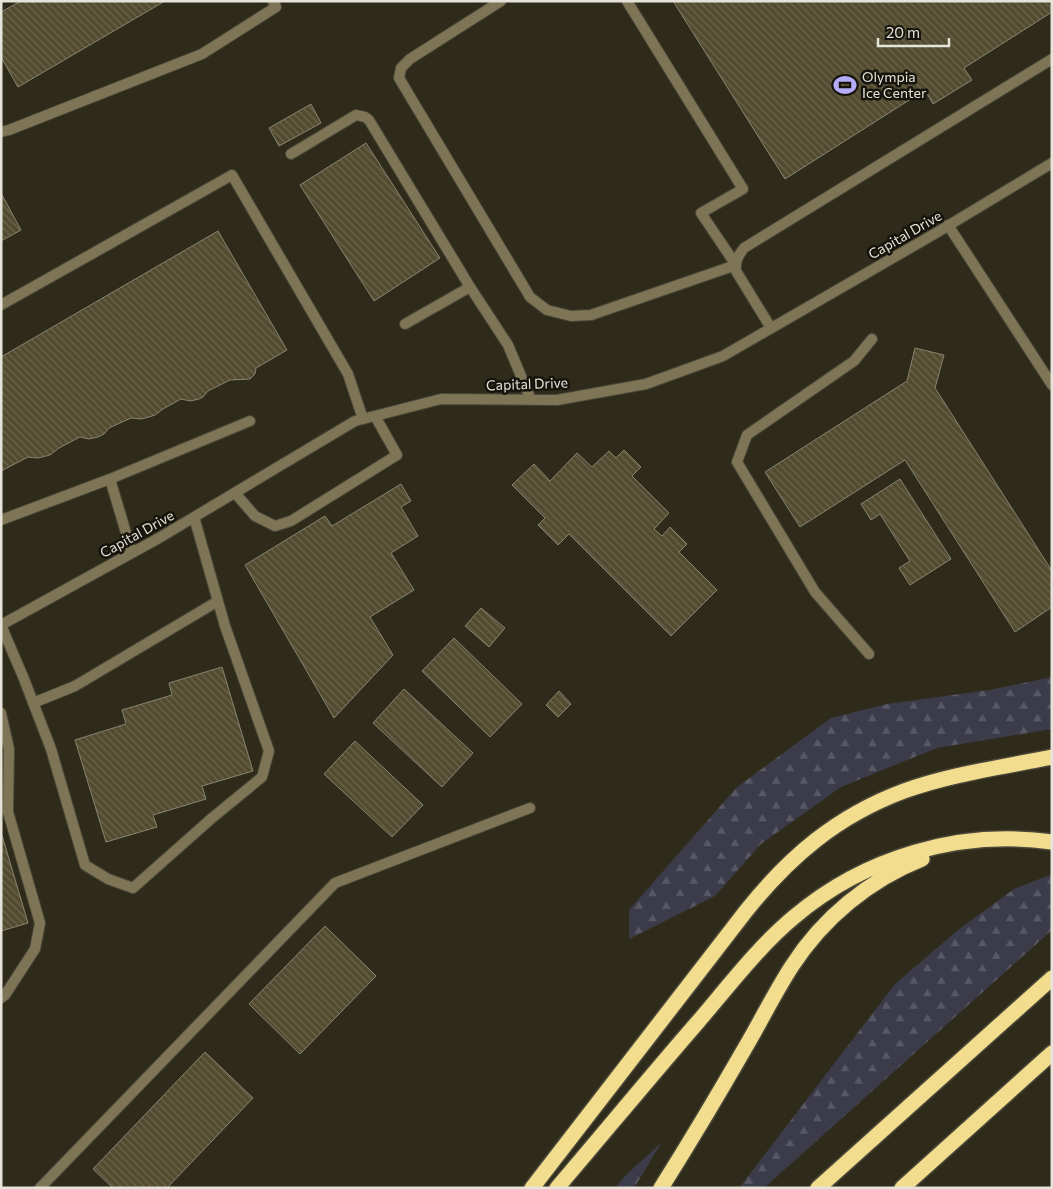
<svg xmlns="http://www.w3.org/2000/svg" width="1053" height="1189" viewBox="0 0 1053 1189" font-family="Commissioner,sans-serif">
<defs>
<pattern id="forest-firs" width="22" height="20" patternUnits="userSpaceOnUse" patternTransform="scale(1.25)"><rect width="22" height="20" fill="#3c3b4a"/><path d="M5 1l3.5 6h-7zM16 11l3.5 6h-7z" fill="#585764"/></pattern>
<pattern id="building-back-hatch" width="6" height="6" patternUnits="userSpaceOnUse" patternTransform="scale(1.25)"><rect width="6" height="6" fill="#524b30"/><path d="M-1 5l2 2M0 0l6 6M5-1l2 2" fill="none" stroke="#6b654d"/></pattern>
</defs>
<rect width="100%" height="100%" fill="#2f2b1a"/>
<!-- forest -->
<path fill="url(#forest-firs)" d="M1052 677V729L937 748 841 787 761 844 715 896 629 939V910L737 787 831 718 887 704 989 690Z
M1052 874V930L764 1188H739L895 984 958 930 1014 889Z
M662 1142 634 1188H615L625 1176Z"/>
<!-- building -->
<path fill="url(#building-back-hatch)" stroke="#898471" d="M21 1H165L18 87 1 57V12Z
M673 1H1052V12L964 68 972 80 933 104 925 90 785 179Z
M311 104 321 123 279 146 269 128Z
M366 143 440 258 374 301 300 185Z
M1 193 21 230 1 241Z
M218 231 287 350 256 368 255 374 250 379 230 380 208 391 203 397 199 399 190 401 181 399 163 409 155 415 149 417 141 419 131 418 109 428 104 434 98 437 89 439 80 437 59 448 50 455 38 458 28 457 1 471V357Z
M915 348 944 355 935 388 1052 571V607L1015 632 905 460 800 527 765 472 907 381Z
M624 450 641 467 632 476 669 513 654 529 662 536 670 527 687 544 679 552 717 590 671 636 569 534 558 545 538 525 545 518 512 485 534 464 550 481 577 453 592 467 609 451 616 458Z
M900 479 951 559 910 585 899 568 910 561 880 514 871 520 861 504Z
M401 484 411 501 401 507 418 536 391 553 414 590 370 617 393 655 334 718 245 565 325 516 332 526Z
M481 608 505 628 489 647 465 626Z
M454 638 522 704 490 737 422 671Z
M222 667 253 771 202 786 206 799 153 815 157 827 106 842 75 740 126 724 122 710 172 695 169 683Z
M404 689 473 753 442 787 373 723Z
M559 691 571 704 558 717 546 705Z
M355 741 423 805 392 837 324 774Z
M1 832 28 923 1 931Z
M325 926 376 976 300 1054 249 1004Z
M205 1052 253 1098 167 1188H113L93 1169Z"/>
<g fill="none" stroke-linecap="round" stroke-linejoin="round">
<defs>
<path id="service" d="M501 1 410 59 401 68 399 78 530 297 547 310 571 316 591 315 736 265 701 213 743 189 627 1
M1 132 9 130 202 54 276 7 273 1
M291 154 356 115 365 117 369 120 470 287 508 345 531 400
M948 225 1052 385
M1 305 232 175 348 374 363 419
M405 324 470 287
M771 328 736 271C735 261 738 256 744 248L1052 59
M235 493 255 516 275 526 291 521 397 455 375 416
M1 520 110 479
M132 553 110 479 250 421
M1 625 159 538 355 421 441 399 557 400 646 384 723 356 936 233 1052 163
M1 625 24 679 51 749 85 865 108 879 133 888 212 818 262 777 269 751 225 626 194 517
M869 654 815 592 737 462 747 435 854 361 872 339
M33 703 75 686 218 601
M1 713 9 749 8 812 40 923 35 949 5 995 1 998
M40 1188 335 883 530 808"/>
<path id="motorway" d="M532 1188 746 911C790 856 837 816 904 791 951 774 1003 767 1052 757
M557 1188C604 1133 650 1077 697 1023 727 988 759 946 794 917 865 857 960 829 1052 842
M661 1188C690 1142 718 1095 745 1048 761 1021 775 992 792 966 823 918 869 880 922 859
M818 1188 1052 978
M902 1188 1052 1053"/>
</defs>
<!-- service casing -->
<use href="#service" stroke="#4c4839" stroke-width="12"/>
<!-- motorway casing -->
<use href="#motorway" stroke="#4c4839" stroke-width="18"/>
<!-- service -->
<use href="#service" stroke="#7d7556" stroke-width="10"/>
<!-- motorway -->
<use href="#motorway" stroke="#f1dd8d" stroke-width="15"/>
</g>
<!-- icons -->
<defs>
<symbol id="stadium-bare" viewBox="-9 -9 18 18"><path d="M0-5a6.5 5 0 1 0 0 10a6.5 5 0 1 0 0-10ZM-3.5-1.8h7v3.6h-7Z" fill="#b4acf9" stroke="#15130c" stroke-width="2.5" paint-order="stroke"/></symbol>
</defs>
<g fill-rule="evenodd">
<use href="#stadium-bare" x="829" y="69" width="32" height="32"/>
</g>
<g text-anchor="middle" stroke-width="5" stroke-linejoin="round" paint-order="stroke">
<!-- poi labels -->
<g font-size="14" fill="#e6e3d9" stroke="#15130c" text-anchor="start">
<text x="862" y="82">Olympia<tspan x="862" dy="16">Ice Center</tspan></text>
</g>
<!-- street labels -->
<g font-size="14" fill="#e6e3d9" stroke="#15130c">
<text transform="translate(905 235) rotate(-30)" y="5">Capital Drive</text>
<text transform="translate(527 384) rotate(-2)" y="5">Capital Drive</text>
<text transform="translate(137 534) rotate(-29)" y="5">Capital Drive</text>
</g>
</g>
<!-- border -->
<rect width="1053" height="1189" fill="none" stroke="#e6e3d9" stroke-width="5"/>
<!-- scale -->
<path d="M878 38v8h71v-8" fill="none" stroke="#e6e3d9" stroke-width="2.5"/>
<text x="886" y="38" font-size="15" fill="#e6e3d9" stroke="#15130c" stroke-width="4" paint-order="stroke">20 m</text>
</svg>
